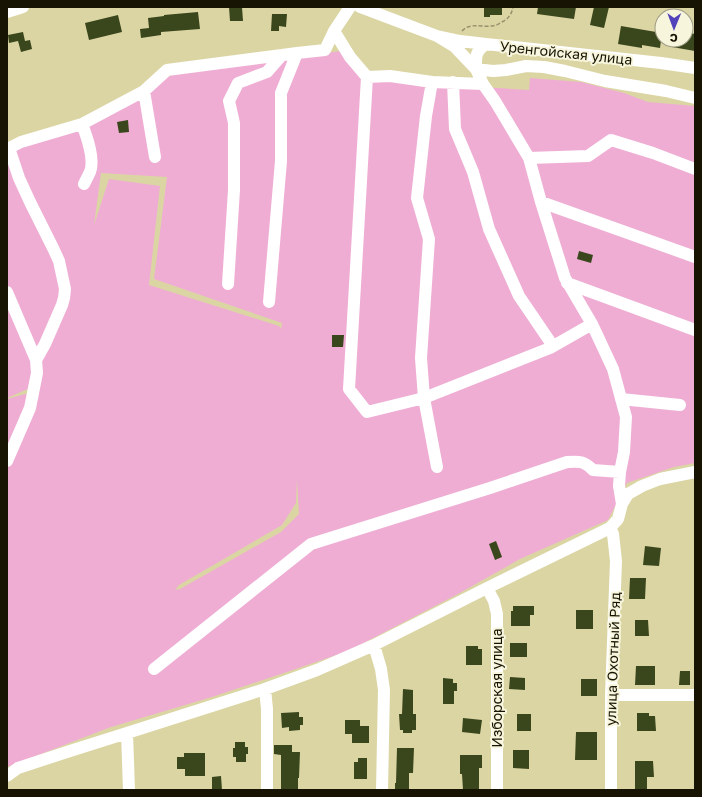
<svg xmlns="http://www.w3.org/2000/svg" width="702" height="797" viewBox="0 0 702 797" font-family="'Golos Text',sans-serif">
<rect width="100%" height="100%" fill="#dbd5a4"/>
<!-- green -->
<path fill="#efadd4" fill-rule="evenodd" d="M342 51 361 77 480 87 529 90 530 78 581 82 624 93 648 102 695 106V463L674 467 627 483 608 520 520 559 458 594 348 651 284 673 212 697 111 727 7 767V399L25 394 36 395 37 385 7 398V152L81 127 175 73 239 63ZM101 173 167 177 154 279 282 323 281 329 279 326 149 285 160 186 109 179 94 225ZM297 479 299 514 281 532 180 589 175 590 179 585 282 525 296 503Z"/>
<!-- building -->
<path fill="#3a461c" d="M229 7H242L243 21H230Z
M484 7H502V15H490V17H484Z
M538 7H576L574 19 537 14Z
M594 7H609L604 28 590 25Z
M198 12 200 29 161 32V35L141 38 140 29 149 28 148 18 164 16V15Z
M272 14H287L286 27 279 26V31H271Z
M118 15 122 32 89 40 85 23Z
M621 26 662 33 660 48 642 45V48L618 44Z
M23 32 25 41 30 40 32 49 21 52 18 41 9 43 8 35Z
M686 32 695 34V51L672 47 674 40H686Z
M128 120 129 132 119 133 117 122Z
M579 251 593 255 591 263 577 259Z
M332 335H344L343 347H332Z
M496 541 502 557 495 560 489 544Z
M645 546 661 548 659 566 643 565Z
M630 578H646L645 599H629Z
M513 606H534V615H530V626H511V611H513Z
M576 610H593V629H576Z
M635 620H648L649 636H635Z
M510 643H527V657H510Z
M466 646H478V649H482V665H466Z
M636 666H655V685H635Z
M680 671H690V685H679Z
M510 677 525 678V690L509 689Z
M443 678 453 679V683H457V691H454V704H443Z
M581 679H597V696H581Z
M403 689 413 690V714H416V730H412V733H403V730H400L399 714H402Z
M299 712V717H303V725H300V730L289 731V727L282 728 281 713Z
M637 713H649V716H655L656 731H637Z
M517 714H531V731H517Z
M463 718 482 720 480 734 462 732Z
M345 720H360V726H369V743H352V734H345Z
M576 732H597V760H575Z
M235 742H245V747H248V754H246V762H236V757H233V748H235Z
M274 745H292V752H300L299 778H298V790H281V755L274 754Z
M397 748H414L413 773H409V790H395V783H396Z
M513 750H529V769L513 768Z
M184 753H205V776H185V769H177V757H184Z
M460 755H482V768H479V790H463L462 774H460Z
M358 758H367V779H354V762H358Z
M635 761H653L654 777H647V790H635Z
M221 776 222 790H212V777Z"/>
<g fill="none" stroke-linecap="round" stroke-linejoin="round">
<!-- path -->
<path stroke="#97926c" stroke-width="1.5" stroke-dasharray="4 2" stroke-linecap="butt" d="M462 31C471 21 485 29 496 25 498 25 500 23 502 22 508 19 512 14 513 7"/>
<!-- minor -->
<path stroke="#fff" stroke-width="12" d="M350 7 334 31 350 57 367 77 390 76 432 82 483 84
M360 7 437 36 460 41 486 44 661 63 695 68
M7 12 23 7
M437 36 455 47 476 69 483 84 495 101 529 158 541 202 565 278 592 324 613 369 626 417 624 452 620 472 619 486 622 504
M486 44C475 52 476 56 476 69L493 71 506 70 526 66 544 67 565 71 605 81 666 91 695 98
M367 77 349 389 367 412 424 398 421 358 429 239 417 198 426 116 432 82
M453 82 455 129 473 172 489 229 519 296 553 346
M155 157 144 91 167 70 282 55
M529 158 588 156 611 140 653 153 695 169
M84 184C86 180 88 176 90 172 95 159 87 137 82 124L144 91
M541 202 695 257
M567 283 695 330
M228 284 234 190V123L229 101 238 83 267 72 282 55 297 53
M7 292 36 360 37 373 30 408 7 461
M269 302 281 161V93L297 53 325 50 334 31
M36 360 45 344 62 305 64 298 65 289 59 261 53 248 30 202 19 178 9 148 21 142 82 124
M621 399 680 405
M437 467 424 398 550 348 592 324
M610 528 613 534 616 561 611 695V790
M487 588 494 601 497 614V790
M374 645 381 669 384 690 382 790
M154 669 311 544 490 488 567 462C579 461 584 461 593 470L620 472
M265 689 267 709V790
M611 695H695
M127 733 129 790
M7 776 18 768 70 751 127 733 265 689 317 670 374 645 487 588 610 528 618 519 622 504 628 494 642 486 660 479 695 472"/>
</g>
<g text-anchor="middle" stroke-width="4" stroke-linejoin="round" paint-order="stroke">
<!-- street labels -->
<g font-size="14" fill="#171403" stroke="#f8f5dd">
<text transform="translate(566 53) rotate(6)" y="5">Уренгойская улица</text>
<text transform="translate(613 659) rotate(-88)" y="5">улица Охотный Ряд</text>
<text transform="translate(497 688) rotate(-90)" y="5">Изборская улица</text>
</g>
</g>
<!-- border -->
<rect width="702" height="797" fill="none" stroke="#171403" stroke-width="16"/>
<!-- north arrow -->
<g transform="translate(674 28) rotate(181)"><circle r="19" fill="#f8f5dd" stroke="#9e9b86"/>
<path d="M0-3L7 15L0 10L-7 15Z" fill="#5243bb"/>
<text y="-6" font-size="11" font-weight="bold" text-anchor="middle" fill="#171403">С</text>
</g>
</svg>
